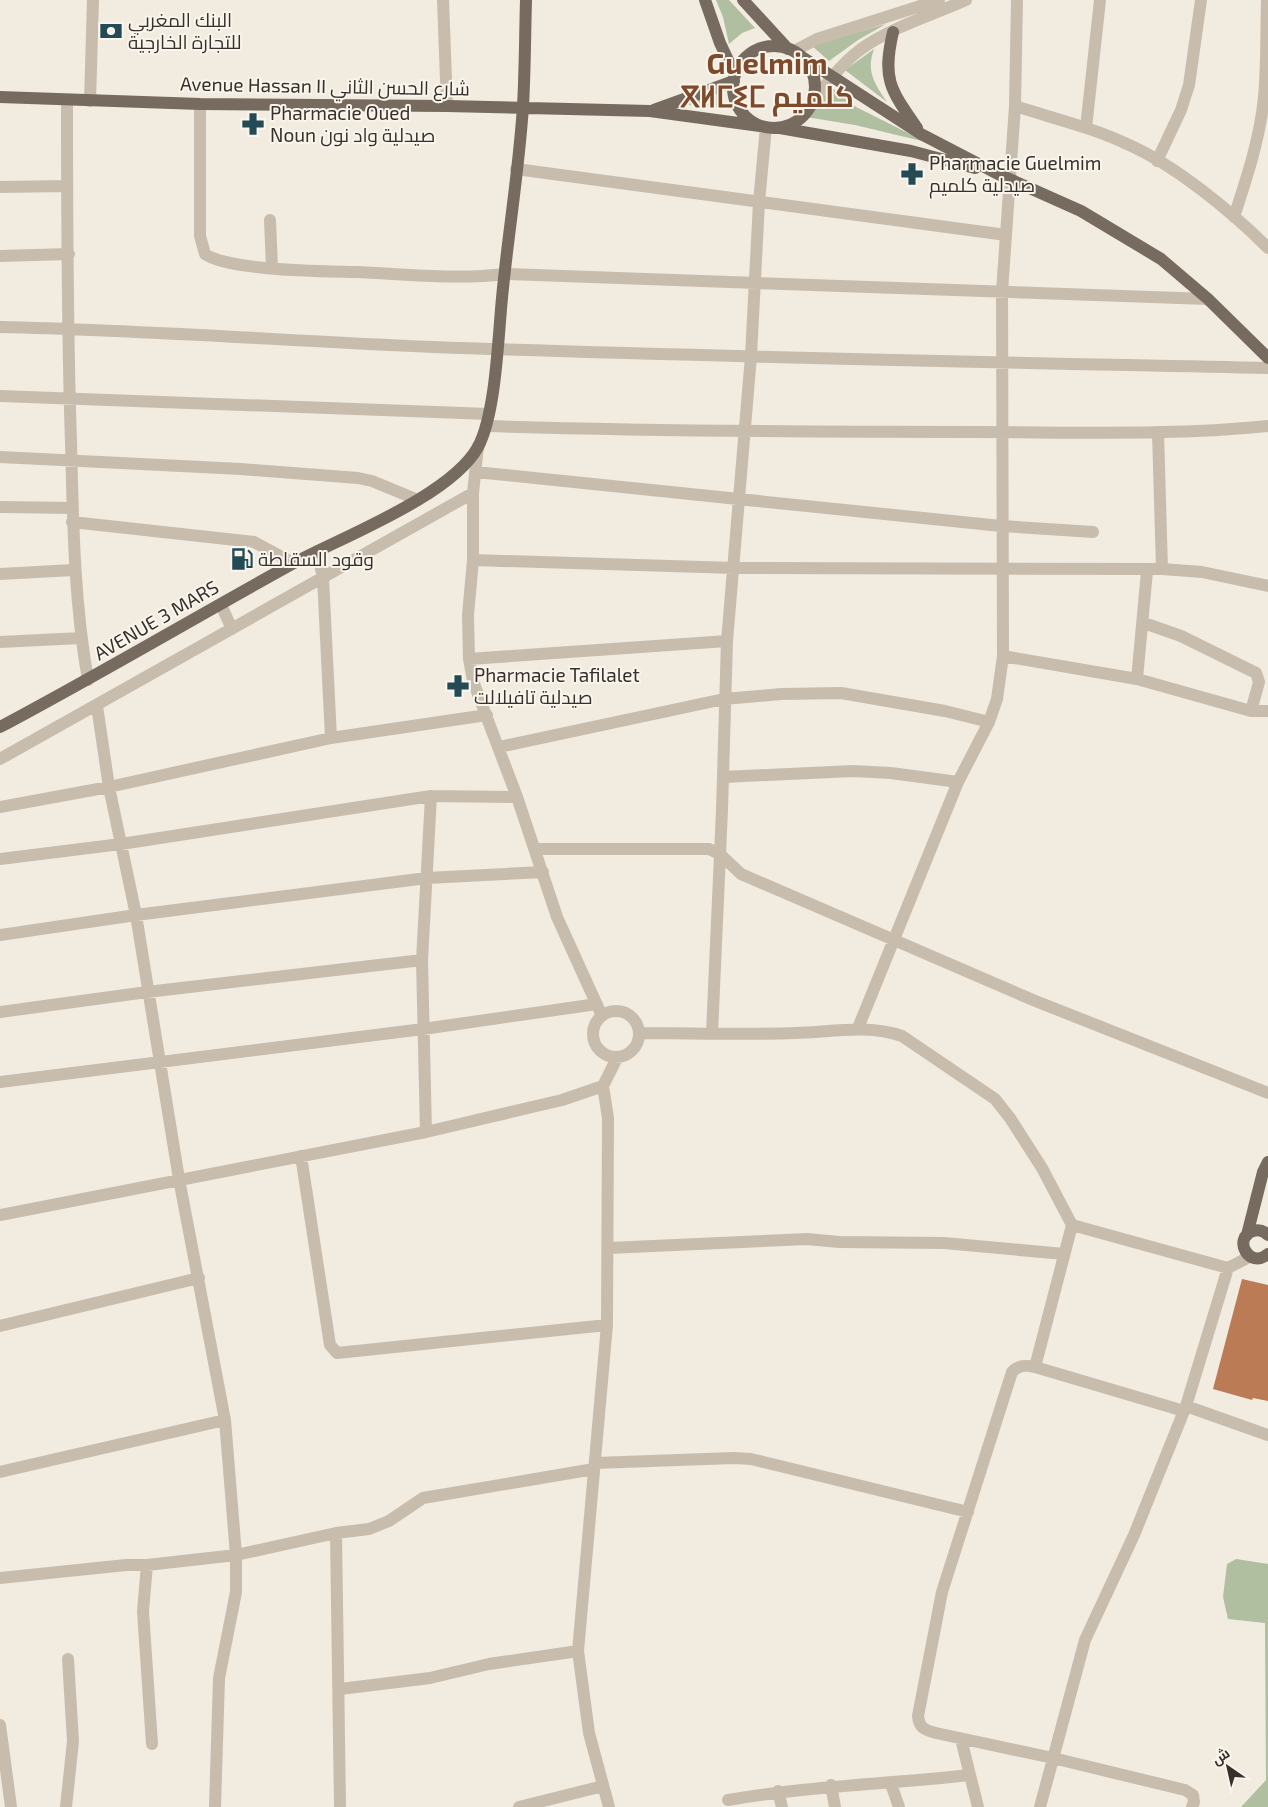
<svg xmlns="http://www.w3.org/2000/svg" width="1268" height="1807" viewBox="0 0 1268 1807" font-family="'Exo 2',Cairo,'Noto Sans Tifinagh',sans-serif">
<rect width="100%" height="100%" fill="#f1ebe0"/>
<!-- green -->
<path fill="#b1bfa1" d="M716 0H729L755 28 742 33 729 44 723 17Z
M886 24 858 40 829 61 811 45Z
M874 49C866 71 874 83 887 102L845 70Z
M830 86 856 107 926 142 855 125 806 117Z
M717 90 727 108 677 104Z
M1236 1559 1268 1564V1807H1241L1266 1780 1265 1623 1228 1619 1223 1597 1227 1564Z"/>
<!-- building -->
<path fill="#ba7b55" d="M1242 1279 1268 1285V1401L1253 1398 1252 1400 1213 1389Z"/>
<g fill="none" stroke-linecap="round" stroke-linejoin="round">
<!-- minor -->
<path stroke="#c8bdad" stroke-width="12" d="M443 0 447 106
M794 51 817 39 939 0
M67 100C67 214 67 328 71 442 73 522 74 601 88 680
M90 101 93 0
M812 103C827 83 841 64 861 49 892 27 932 15 966 0
M200 104V236L205 254C230 271 323 271 356 272 405 274 456 280 505 274L1208 299
M1015 106C1052 118 1091 127 1127 144 1175 165 1231 211 1268 248
M1086 128 1100 0
M1157 161 1181 110 1189 85 1201 0
M516 169 1006 235
M0 187 67 186
M1234 217C1247 177 1260 138 1264 97 1267 65 1266 32 1267 0
M270 220 272 268
M0 256 69 254
M0 327C144 330 289 341 433 347 711 357 990 362 1268 368
M0 396 489 414
M486 426C649 431 811 432 973 432 1072 432 1170 436 1268 426
M1158 432 1162 569
M478 446 473 493V560L468 615 469 659 473 681 517 797 557 917 602 1016
M0 457 241 469 358 478 372 481 418 500
M476 472 1001 526 1093 532
M0 507 72 508
M72 522 254 542 293 563
M317 551 323 578 331 738
M473 560 735 568 1162 569 1202 572 1268 586
M0 574 74 570
M221 605 232 629
M1144 623 1181 636 1256 673 1259 682 1251 711
M0 642 81 638
M1003 656 1137 679 1251 711H1268
M469 659 727 641
M1137 679 1147 571
M97 706 109 787 136 915 179 1179 225 1420 236 1555V1592L219 1678 215 1807
M499 747 724 699 781 694 841 693 945 711 989 722
M0 759 473 493
M723 777 853 771 891 773 958 782
M0 807 109 787 331 738 487 715
M536 849H709L720 854 741 874 1033 1000 1268 1093
M0 859 121 844 431 796 517 797
M0 935 136 915 427 878 543 872
M593 1034a23 23 0 1 1 46 0a23 23 0 1 1-46 0Z
M0 1012 147 992 422 960
M858 1028 958 782 989 722 997 699 1003 656 1002 292 1015 106 1017 0
M640 1033C692 1033 744 1035 796 1033 833 1032 866 1024 902 1036L995 1099 1010 1118 1042 1168 1072 1225 1228 1268 1249 1257
M712 1033 722 810 727 641 751 356 759 202 766 127
M0 1082 423 1029 597 1004
M603 1086 608 1118 607 1325 578 1651 589 1733 609 1807
M426 1132 422 960 431 796
M301 1156 330 1345 337 1353 607 1325
M0 1215 426 1132 562 1100 603 1086 617 1058
M609 1248 807 1239 839 1242 944 1243 1064 1254
M0 1326 199 1278
M1035 1367 1072 1225
M1186 1406 1268 1435
M1184 1411 1035 1367C1025 1365 1019 1365 1012 1372L942 1592 918 1716C919 1728 925 1730 936 1733L1053 1758 1185 1790 1193 1795 1194 1802 1192 1807
M595 1463 734 1458 751 1459 968 1512
M0 1472 225 1420
M336 1533 340 1807
M147 1565 143 1611 152 1744
M0 1578 126 1565H147L236 1555 336 1533 369 1529 389 1521 423 1498 594 1469
M340 1689 430 1678 489 1664 578 1651
M0 1725 11 1807
M961 1739 978 1807
M891 1784 899 1807
M831 1785 835 1807
M778 1791 782 1807
M728 1800C808 1786 889 1784 970 1775
M66 1807 73 1741 68 1659
M519 1807 603 1786
M1040 1807 1085 1640 1134 1535 1186 1406 1228 1268"/>
<!-- major -->
<path stroke="#776a5e" stroke-width="12" d="M705 0 720 43 735 75
M743 0 788 49
M893 32C882 79 890 89 917 128
M733 87a41 41 0 1 1 82 0a41 41 0 1 1-82 0Z
M802 57 921 134 998 174 1081 211 1161 259 1208 299 1268 358
M0 97 200 104 447 106 650 111 760 126
M654 110 734 81
M780 128 911 151 975 168
M0 727C98 675 194 618 292 564 342 537 451 496 478 447 496 413 498 338 502 298 508 234 519 170 523 106 525 71 525 35 526 0
M1247 1235 1263 1172 1268 1162
M1268 1235C1264 1231 1259 1229 1253 1231 1232 1238 1249 1270 1268 1254"/>
</g>
<!-- icons -->
<defs>
<symbol id="bank-bare" viewBox="-9 -9 18 18"><path d="M-6-4H6V4H-6ZM0-2.3a2.3 2.3 0 1 0 0 4.6a2.3 2.3 0 1 0 0-4.6Z" fill="#244b55" stroke="#f9f5ec" stroke-width="2.5" paint-order="stroke"/></symbol>
<symbol id="pharmacy-bare" viewBox="-9 -9 18 18"><path d="M-2-6h4v4h4v4h-4v4h-4v-4h-4v-4h4Z" fill="#244b55" stroke="#f9f5ec" stroke-width="2.5" paint-order="stroke"/></symbol>
<symbol id="fuel-bare" viewBox="-9 -9 18 18"><path d="M-5.5-6h7V0h2V4h1.3V-2.5L3-4.5l.8-.8L6-3V5H2.5V1h-1V6h-7ZM-4.2-4.7v3.2H.2V-4.7Z" fill="#244b55" stroke="#f9f5ec" stroke-width="2.5" paint-order="stroke"/></symbol>
</defs>
<g fill-rule="evenodd">
<use href="#bank-bare" x="95" y="15" width="32" height="32"/>
<use href="#pharmacy-bare" x="237" y="108" width="32" height="32"/>
<use href="#pharmacy-bare" x="896" y="158" width="32" height="32"/>
<use href="#fuel-bare" x="226" y="543" width="32" height="32"/>
<use href="#pharmacy-bare" x="442" y="670" width="32" height="32"/>
</g>
<g text-anchor="middle" stroke-width="4" stroke-linejoin="round" paint-order="stroke">
<!-- poi labels -->
<g font-size="19" fill="#37302b" stroke="#f9f5ec" text-anchor="start">
<text x="128" y="27">البنك المغربي<tspan x="128" dy="22">للتجارة الخارجية</tspan></text>
<text x="270" y="120">Pharmacie Oued<tspan x="270" dy="22">Noun صيدلية واد نون</tspan></text>
<text x="929" y="170">Pharmacie Guelmim<tspan x="929" dy="22">صيدلية كلميم</tspan></text>
<text x="258" y="566">وقود السقاطة</text>
<text x="474" y="682">Pharmacie Tafilalet<tspan x="474" dy="22">صيدلية تافيلالت</tspan></text>
</g>
<!-- street labels -->
<g font-size="19" fill="#37302b" stroke="#f9f5ec">
<text transform="translate(325 86) rotate(1)" y="7">Avenue Hassan II شارع الحسن الثاني</text>
<text transform="translate(156 620) rotate(-30)" y="7">AVENUE 3 MARS</text>
</g>
<!-- town labels -->
<g font-size="29" font-weight="bold" fill="#7e4a2c" stroke="#f9f5ec">
<text x="767" y="74">Guelmim<tspan x="767" dy="33">ⴳⵍⵎⵉⵎ كلميم</tspan></text>
</g>
</g>
<!-- north arrow -->
<g transform="translate(1228 1767) rotate(326)" stroke="#f9f5ec" stroke-width="4" paint-order="stroke">
<path d="M0-4L9 19L0 12L-9 19Z" fill="#37302b"/>
<text y="-8" font-size="14" font-weight="bold" text-anchor="middle" fill="#37302b">ش</text>
</g>
</svg>
